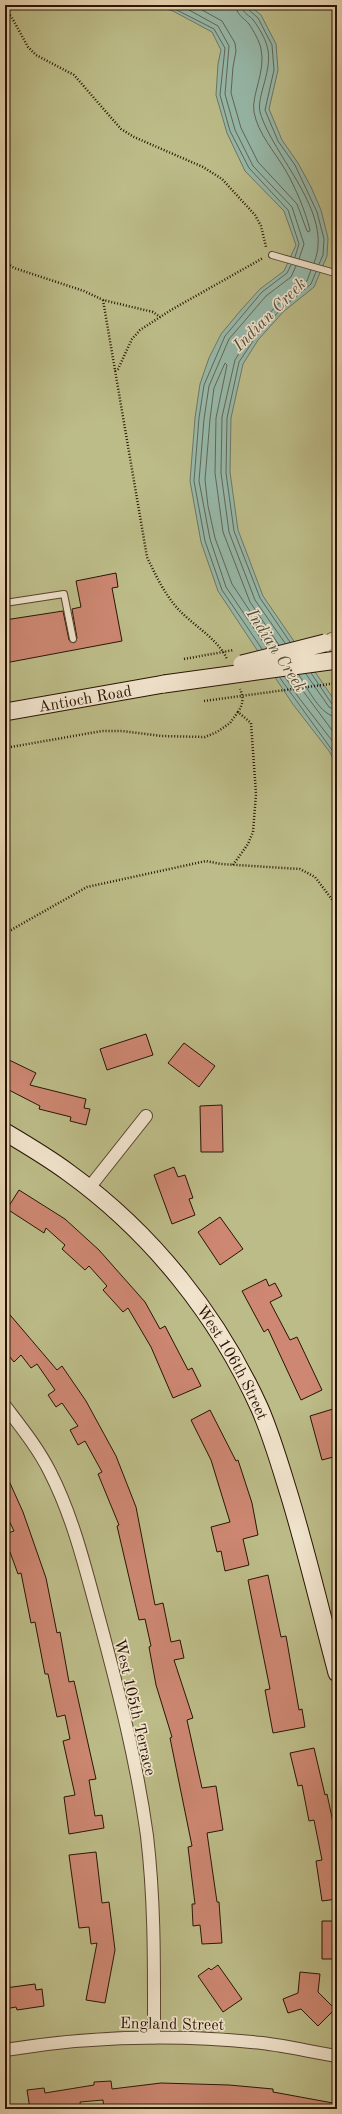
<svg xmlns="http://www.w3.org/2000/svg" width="342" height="2114" viewBox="0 0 342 2114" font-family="'Old Standard TT',serif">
<rect width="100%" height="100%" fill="#e9d6b2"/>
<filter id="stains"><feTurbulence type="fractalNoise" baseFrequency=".005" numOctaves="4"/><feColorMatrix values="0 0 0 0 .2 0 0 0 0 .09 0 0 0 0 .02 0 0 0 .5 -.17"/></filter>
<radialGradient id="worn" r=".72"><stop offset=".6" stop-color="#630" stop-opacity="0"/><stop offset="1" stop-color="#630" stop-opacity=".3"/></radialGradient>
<!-- green -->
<path fill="#bcbc88" stroke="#726846" d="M5 5H337V630L327 634 337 688V2109H5Z"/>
<!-- water -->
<path fill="#97b9aa" stroke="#6b7767" d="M153 5H249L261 15 276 44 278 70 269 109 282 140 298 163 311 187 321 210 328 238 327 256 314 287 283 312 258 340 243 364 231 418 230 472 238 530 263 596 337 704V765L329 751 292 703 218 591 201 542 190 481 195 418 200 384 209 358 221 334 241 310 260 289 284 271 296 245 284 211 245 171 227 133 216 95 218 64 221 50 212 32 173 11Z"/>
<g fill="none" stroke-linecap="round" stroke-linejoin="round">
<!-- shore -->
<path stroke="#606656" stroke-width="1" d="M167 5 214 29 225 48 220 95 230 131 249 168 288 210 299 244 295 257
M180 5 218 26 229 46 225 94 235 130 253 166 292 207 304 244 299 259
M193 5 222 21 235 43 236 51 233 67 231 93 241 128 258 162 297 204 307 231 309 232 310 230C305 210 296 189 286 171 275 152 258 134 254 112 251 95 266 72 261 49 260 42 253 30 249 24 243 17 236 15 236 5
M242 5C242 14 250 15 254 21 259 28 265 38 267 46 274 68 256 97 260 112 273 157 335 213 314 263
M247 5 248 9 258 18 272 45 274 70 265 110 278 141 295 165 317 212 324 239 323 255 319 264
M290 642 260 598 234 531 226 473 227 418 239 362 255 338 280 310 311 284 316 272
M285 643 255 600 229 532 221 473 222 417 235 360 251 334 277 305 307 281 311 270
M273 646 232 584 215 538 208 506 205 480 210 419 214 388 225 363 227 365 216 418 215 473 223 532 250 602 279 645
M267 648 226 587 210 539 199 481 204 419 209 386 229 339 266 296 291 277 296 266
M262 649 222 590 205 541 194 481 199 418 204 385 225 336 262 292 287 273 291 265
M311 673 332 704 337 706
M306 674 329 707 337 711
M299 675C308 688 320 716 337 717
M292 676 337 737
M285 677 299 698 337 747
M280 678 337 757"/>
</g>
<!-- building -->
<path fill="#cd8772" stroke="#281403" d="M116 573 118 587 112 588 122 641 5 663V620L63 611 69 640 74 643 77 638 72 609 81 607 76 581Z
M146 1034 153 1055 107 1070 100 1049Z
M184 1043 215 1066 199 1087 168 1063Z
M5 1058 36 1073 30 1085 86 1099 84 1108 90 1109 86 1125 70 1121 71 1117 39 1109 40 1106 5 1088Z
M222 1105 223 1152H201L200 1106Z
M174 1167 178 1177 185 1175 193 1198 189 1199 195 1215 172 1224 154 1175Z
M19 1190 65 1219 99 1250 145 1302 160 1329 165 1326 188 1370 192 1368 201 1386 173 1398 151 1347 128 1308 123 1312 103 1290 107 1286 89 1266 85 1270 62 1249 65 1245 46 1228 44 1233 7 1209Z
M220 1217 243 1249 220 1265 198 1232Z
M266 1279 269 1286 275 1283 282 1296 270 1302 290 1340 297 1337 322 1390 301 1400 268 1329 264 1332 242 1291Z
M5 1309 57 1370 62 1366 86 1401 116 1456 136 1507 155 1605 163 1603 171 1642 180 1640 184 1658 174 1660 193 1718 187 1720 202 1788 216 1786 223 1830 207 1833 217 1902H219L222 1943 202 1944 200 1925 193 1926 192 1904H195L188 1847 192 1846 170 1738 172 1737 156 1685 149 1647 151 1646 145 1619 139 1620 117 1526 119 1525 98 1474 102 1472 85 1441 78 1445 70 1430 78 1426 62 1403 56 1407 48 1395 55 1390 37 1364 31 1368 21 1355 14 1362 5 1351Z
M333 1409 337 1423V1456L322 1460 310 1416Z
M210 1410 236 1461 238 1460 252 1503 258 1535 243 1539 249 1565 225 1571 221 1551 217 1552 211 1527 230 1522 211 1460 191 1420Z
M5 1472 23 1512 46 1578 57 1633 60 1632 69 1682 74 1681 96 1779 89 1780 95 1816 102 1815 104 1828 69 1834 64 1797 75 1795 63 1741 70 1739 65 1715 57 1717 48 1674H45L35 1622 31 1623 21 1573 18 1574 10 1552 8 1553 5 1544V1534L14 1531 5 1512Z
M268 1575 281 1637 286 1636 299 1710 302 1709 305 1727 273 1733 265 1690 270 1689 248 1580Z
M314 1748 325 1795 327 1794 337 1841V1899L322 1901 316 1861 322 1860 314 1820 309 1821 302 1785 298 1786 290 1753Z
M96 1852 102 1903 109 1902 115 1950 105 2003 86 2000 97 1943 91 1944 89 1927 79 1928 69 1855Z
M322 1921H337V1959H322Z
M218 1965 242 1999 223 2012 198 1976 209 1968 211 1970Z
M300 1972 320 1974 318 1992 335 2009 318 2026 301 2009 288 2013 283 1999 298 1993Z
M35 1984 36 1990 42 1989 44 2006 17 2010 16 2007 5 2009V1988Z
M111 2081 112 2089 161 2083 229 2085 273 2089V2092L333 2103V2109L144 2107V2109H104L103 2100 80 2102 81 2109H30L27 2090 44 2088 45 2093 94 2085V2082Z"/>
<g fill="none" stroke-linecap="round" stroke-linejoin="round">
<defs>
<path id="lane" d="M272 255 335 273
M5 603 64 594 73 639"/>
<path id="street" d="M89 1188 146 1116
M5 1406C21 1427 38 1448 50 1472 74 1519 86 1571 100 1622 119 1693 137 1763 147 1836 155 1903 154 1970 154 2038
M5 2050C91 2036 176 2034 262 2043 287 2046 312 2052 337 2056"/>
<g id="secondary">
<path id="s1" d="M5 712 164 684"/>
<path id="s2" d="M5 1132C27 1145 49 1158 69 1173 152 1233 218 1316 260 1409 272 1437 280 1465 289 1494 307 1553 321 1613 337 1673"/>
</g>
</defs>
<!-- lane casing -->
<use href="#lane" stroke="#58442f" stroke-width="8"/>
<!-- street casing -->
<use href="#street" stroke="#58442f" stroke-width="14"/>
<!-- secondary casing -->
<use href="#secondary" stroke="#281403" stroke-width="19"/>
<!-- path -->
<path stroke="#281403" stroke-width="2.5" stroke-dasharray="1 2" stroke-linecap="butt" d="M5 12 11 16 28 47 36 55 74 75 121 129 134 137 203 167 222 179 255 215 261 226 266 247
M5 262 14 268 84 291 103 300 153 312 160 317
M103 300 147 557C156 576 165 595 179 610 194 626 218 639 227 659
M115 371 118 369 132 339 140 330 171 310 263 258
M204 701 337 683
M5 748 102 731H122L162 736 205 737 217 732 230 723 238 712
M233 865 248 844 253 832 256 794 251 723 238 712C243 704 244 698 240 689
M5 931 11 930 87 887 206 861 221 864 300 869 315 877 337 906"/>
<!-- lane -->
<use href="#lane" stroke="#f1e4cd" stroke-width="6"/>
<!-- street -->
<use href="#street" stroke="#f1e4cd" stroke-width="12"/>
<!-- secondary -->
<use href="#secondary" stroke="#f1e4cd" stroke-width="17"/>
<defs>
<path id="secondary-bridge" d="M242 664 325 643
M164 684 337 660"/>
</defs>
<!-- secondary-bridge casing -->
<use href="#secondary-bridge" stroke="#281403" stroke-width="19" stroke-linecap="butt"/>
<!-- path-bridge -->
<path stroke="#281403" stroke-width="2.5" stroke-dasharray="1 2" stroke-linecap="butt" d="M184 659 234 650"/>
<!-- secondary-bridge -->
<use href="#secondary-bridge" stroke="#f1e4cd" stroke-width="17"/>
</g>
<g text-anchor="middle" stroke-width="3.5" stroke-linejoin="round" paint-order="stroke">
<!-- street labels -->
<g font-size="16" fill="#281403" stroke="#f1e4cd">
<text dy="6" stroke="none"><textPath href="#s1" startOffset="81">Antioch Road</textPath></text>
<text dy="6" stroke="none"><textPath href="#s2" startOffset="329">West 106th Street</textPath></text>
<text transform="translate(136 1707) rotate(77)" y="6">West 105th Terrace</text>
<text transform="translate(172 2023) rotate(1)" y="6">England Street</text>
</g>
<!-- water labels -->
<g font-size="17" font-style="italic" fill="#4f4e3d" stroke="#f1e4cd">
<text transform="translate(269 314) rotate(-45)" y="6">Indian Creek</text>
<text transform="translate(277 650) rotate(57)" y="6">Indian Creek</text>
</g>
</g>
<!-- margin -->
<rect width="342" height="2114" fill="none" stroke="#e9d6b2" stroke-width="20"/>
<rect x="6" y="6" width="330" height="2102" fill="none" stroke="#281403" stroke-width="2"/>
<rect x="10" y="10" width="322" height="2094" fill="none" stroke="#281403"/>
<rect width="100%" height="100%" filter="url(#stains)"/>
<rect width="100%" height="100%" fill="url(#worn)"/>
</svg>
